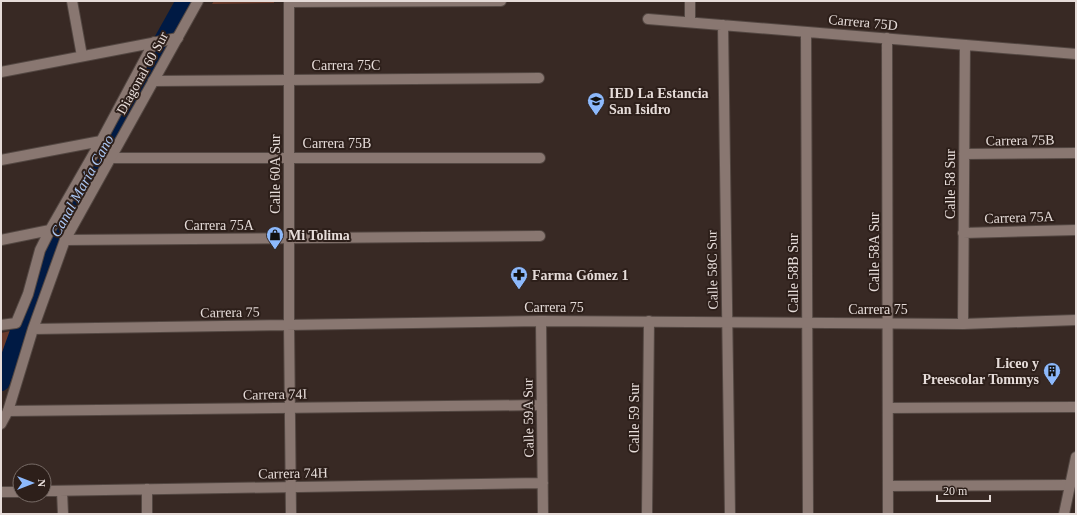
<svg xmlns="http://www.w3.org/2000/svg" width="1077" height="515" viewBox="0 0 1077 515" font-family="'Times New Roman',serif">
<rect width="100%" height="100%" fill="#382924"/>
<!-- green -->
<path fill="#693a2a" d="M214 1H274V3L212 4Z
M20 329 1 382V333Z"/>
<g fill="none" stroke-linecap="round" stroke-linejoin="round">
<!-- canal -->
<path stroke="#001a44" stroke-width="18" d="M1 382 52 239 185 1"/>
<defs>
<path id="minor" d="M72 1 82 56
M289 2 501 1
M648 19 1076 54
M690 22V1
M723 25 730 514
M806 32 808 514
M887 38 888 514
M1 72 178 38
M153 81 539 78
M964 154 1076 153
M110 158H540
M1 160 101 141
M963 233 1076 230
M1 240 50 230
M65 240 540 236
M541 321 543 514
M963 324 965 45
M1 325 16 323 28 294 40 250 50 230 101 141 154 42
M888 408 1076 407
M8 411 542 405
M888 486 1070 485
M147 489V514
M44 491 543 483
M62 491 63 514
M1 492H20
M647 514 649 321"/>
<path id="tertiary" d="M289 1V325L291 514
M33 329 541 321 963 324 1076 320
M1 424 8 411 33 329 65 240 198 1
M1064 514 1076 457"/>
</defs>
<!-- minor casing -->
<use href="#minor" stroke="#534742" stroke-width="12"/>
<!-- tertiary casing -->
<use href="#tertiary" stroke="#534742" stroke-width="12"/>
<!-- minor -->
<use href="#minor" stroke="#897771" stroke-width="10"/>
<!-- tertiary -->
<use href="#tertiary" stroke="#897771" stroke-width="10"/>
</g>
<!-- icons -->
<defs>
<symbol id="school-pin" viewBox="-11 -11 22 30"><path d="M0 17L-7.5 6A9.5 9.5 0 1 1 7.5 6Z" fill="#8db9fc" stroke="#2d1f1a"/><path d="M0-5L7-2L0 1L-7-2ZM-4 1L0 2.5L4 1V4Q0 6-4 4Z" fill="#111"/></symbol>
<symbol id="shop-pin" viewBox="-11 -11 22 30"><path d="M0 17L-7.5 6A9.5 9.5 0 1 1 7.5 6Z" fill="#8db9fc" stroke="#2d1f1a"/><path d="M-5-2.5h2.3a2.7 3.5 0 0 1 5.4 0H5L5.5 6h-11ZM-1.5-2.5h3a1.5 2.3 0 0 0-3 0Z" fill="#111"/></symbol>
<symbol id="pharmacy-pin" viewBox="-11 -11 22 30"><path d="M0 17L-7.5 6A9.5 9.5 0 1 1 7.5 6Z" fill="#8db9fc" stroke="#2d1f1a"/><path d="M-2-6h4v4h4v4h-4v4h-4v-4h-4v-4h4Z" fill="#111"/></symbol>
<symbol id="building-pin" viewBox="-11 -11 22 30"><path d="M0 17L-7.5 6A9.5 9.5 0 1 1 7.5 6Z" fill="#8db9fc" stroke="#2d1f1a"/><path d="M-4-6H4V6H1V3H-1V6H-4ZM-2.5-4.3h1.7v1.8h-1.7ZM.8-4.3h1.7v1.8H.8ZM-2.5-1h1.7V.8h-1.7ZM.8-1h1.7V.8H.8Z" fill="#111"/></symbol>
</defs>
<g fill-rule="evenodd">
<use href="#school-pin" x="586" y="91" width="20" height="27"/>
<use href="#shop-pin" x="265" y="225" width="20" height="27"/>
<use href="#pharmacy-pin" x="509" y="265" width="20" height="27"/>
<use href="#building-pin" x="1042" y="361" width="20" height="27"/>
</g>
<g text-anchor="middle" stroke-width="4" stroke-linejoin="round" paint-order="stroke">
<!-- street labels -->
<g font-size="14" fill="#e6dcd9" stroke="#2d1f1a">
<text transform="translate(863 22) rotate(5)" y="5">Carrera 75D</text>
<text x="346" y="70">Carrera 75C</text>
<text transform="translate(142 73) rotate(-61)" y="5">Diagonal 60 Sur</text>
<text transform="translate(1020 140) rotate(-1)" y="5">Carrera 75B</text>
<text x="337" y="148">Carrera 75B</text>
<text transform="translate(275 174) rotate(-90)" y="5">Calle 60A Sur</text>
<text transform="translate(950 184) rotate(-90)" y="5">Calle 58 Sur</text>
<text transform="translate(1019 217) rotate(-2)" y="5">Carrera 75A</text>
<text x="219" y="230">Carrera 75A</text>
<text transform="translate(874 252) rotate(-90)" y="5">Calle 58A Sur</text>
<text transform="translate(712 270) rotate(-91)" y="5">Calle 58C Sur</text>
<text transform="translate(793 273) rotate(-90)" y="5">Calle 58B Sur</text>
<text x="554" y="312">Carrera 75</text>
<text x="878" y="314">Carrera 75</text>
<text transform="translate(230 312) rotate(-1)" y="5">Carrera 75</text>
<text transform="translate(275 394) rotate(-1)" y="5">Carrera 74I</text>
<text transform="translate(528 418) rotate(-91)" y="5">Calle 59A Sur</text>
<text transform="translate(634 418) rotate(-90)" y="5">Calle 59 Sur</text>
<text transform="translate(293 473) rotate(-1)" y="5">Carrera 74H</text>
</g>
<!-- poi labels -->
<g font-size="14" font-weight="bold" fill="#e6dcd9" stroke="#2d1f1a" text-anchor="start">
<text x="609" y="98">IED La Estancia<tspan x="609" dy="16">San Isidro</tspan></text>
<text x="288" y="240">Mi Tolima</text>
<text x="532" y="280">Farma Gómez 1</text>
<text x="1039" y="368" text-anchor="end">Liceo y<tspan x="1039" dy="16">Preescolar Tommys</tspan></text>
</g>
<!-- water labels -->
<g font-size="15" font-style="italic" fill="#aac6f3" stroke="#2d1f1a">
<text transform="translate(82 186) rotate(-61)" y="5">Canal María Cano</text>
</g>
</g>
<!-- border -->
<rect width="1077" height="515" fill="none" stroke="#e6dcd9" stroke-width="4"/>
<!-- north arrow -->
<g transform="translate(32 483) rotate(90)"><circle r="19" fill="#2d1f1a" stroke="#776b66"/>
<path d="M0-3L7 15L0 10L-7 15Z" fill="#8db9fc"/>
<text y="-6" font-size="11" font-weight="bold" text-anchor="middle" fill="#e6dcd9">N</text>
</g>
<!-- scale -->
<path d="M937 495v6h53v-6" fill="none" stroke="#e6dcd9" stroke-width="2"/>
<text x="943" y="495" font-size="12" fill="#e6dcd9" stroke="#2d1f1a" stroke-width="3" paint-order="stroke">20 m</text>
</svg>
